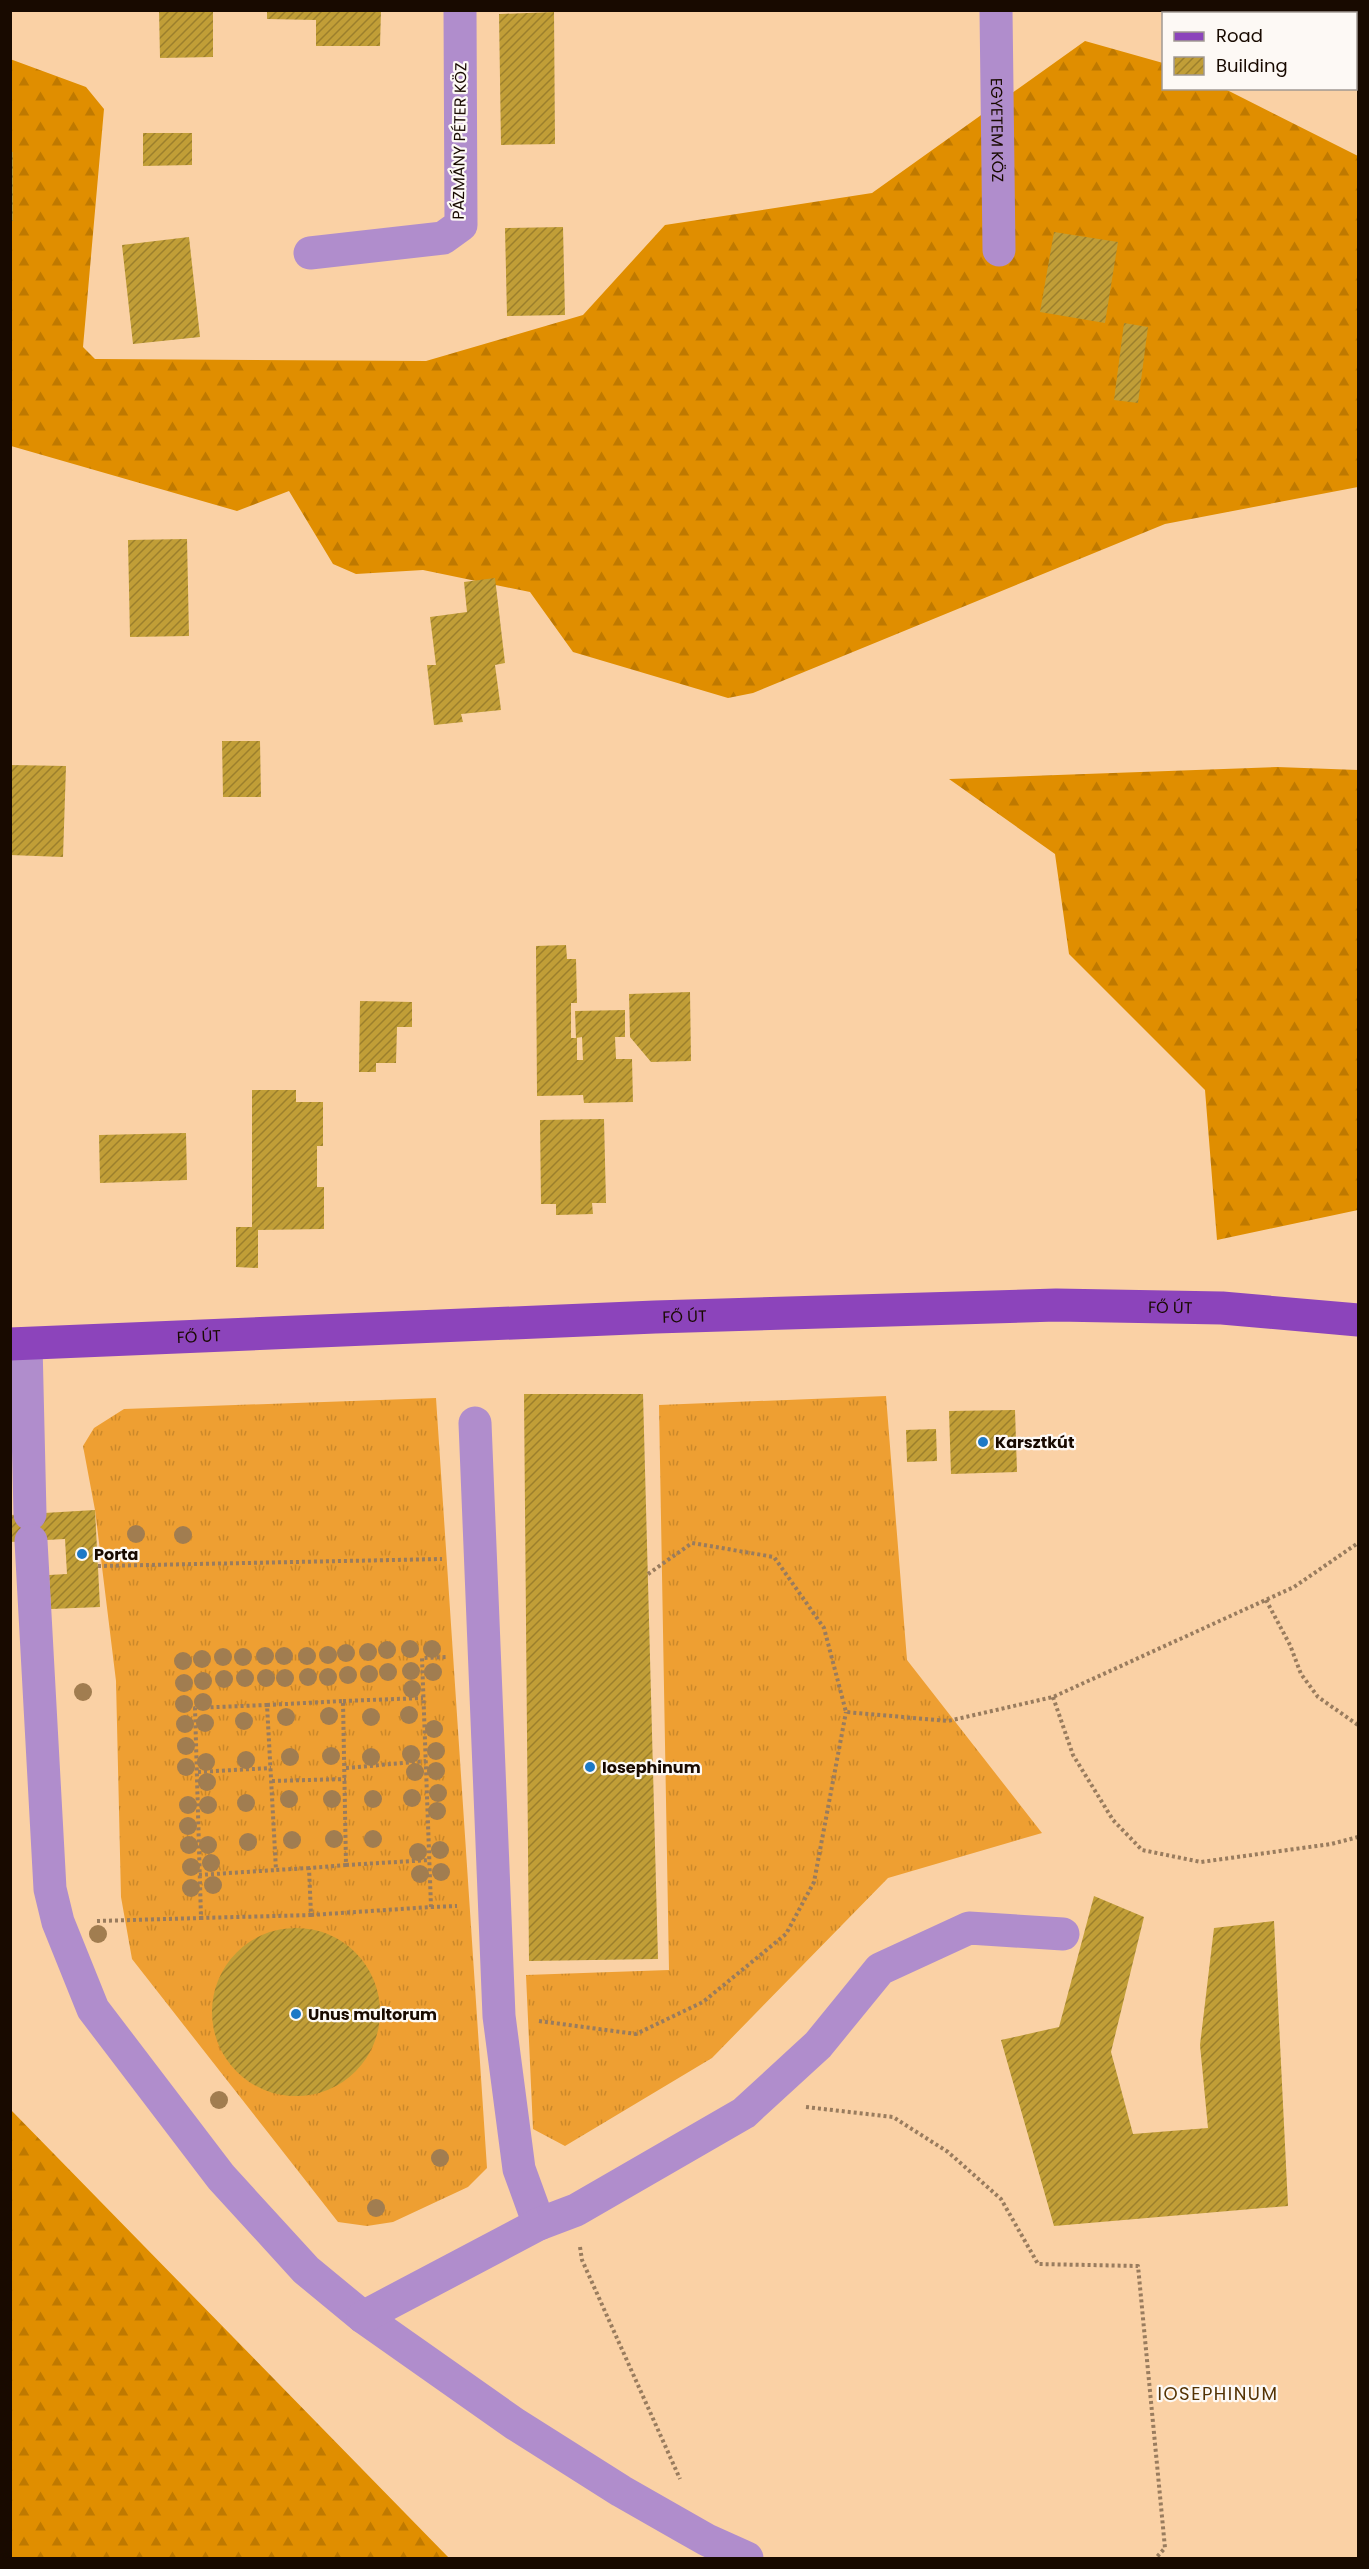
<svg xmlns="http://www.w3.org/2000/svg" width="1369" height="2569" viewBox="0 0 1369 2569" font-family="Poppins,sans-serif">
<defs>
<pattern id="grass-tufts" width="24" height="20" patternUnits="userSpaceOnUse" patternTransform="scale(1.5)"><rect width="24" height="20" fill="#ee9f32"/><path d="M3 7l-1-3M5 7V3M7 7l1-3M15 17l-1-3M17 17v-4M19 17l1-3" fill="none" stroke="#cb882a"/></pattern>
<pattern id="forest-firs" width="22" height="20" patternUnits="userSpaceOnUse" patternTransform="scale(1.5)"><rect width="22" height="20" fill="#e08e00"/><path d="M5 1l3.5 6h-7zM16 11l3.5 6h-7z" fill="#bf7900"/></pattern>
<pattern id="building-hatch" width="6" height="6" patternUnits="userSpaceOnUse" patternTransform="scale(1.5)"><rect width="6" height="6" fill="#c19e37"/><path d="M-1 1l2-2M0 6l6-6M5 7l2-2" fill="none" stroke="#9c7f2c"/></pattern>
</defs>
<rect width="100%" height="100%" fill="#fad1a5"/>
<!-- grass -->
<path fill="url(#grass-tufts)" d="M886 1396 907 1660 1042 1833 888 1878 712 2058 565 2146 533 2129 526 1975 669 1970 659 1405Z
M436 1398 487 2168 468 2187 393 2222 367 2226 338 2222 132 1959 121 1897 116 1681 95 1510 83 1446 94 1428 124 1409Z"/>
<!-- forest -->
<path fill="url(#forest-firs)" d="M1085 41 1163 63 1164 88 1225 89 1358 156V487L1165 524 753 693 728 698 573 652 530 592 423 570 356 574 333 564 289 491 237 511 11 446 10 59 86 87 104 109 83 347 95 359 426 361 583 315 665 225 872 193Z
M1277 767 1358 770V1210L1217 1240 1205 1090 1069 954 1055 854 949 779Z
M10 2110H11L449 2558H11Z"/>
<!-- building -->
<path fill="url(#building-hatch)" d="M159 10H213V57L160 58Z
M267 10H381L380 46H316V20L267 19Z
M554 12 555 144 501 145 499 14Z
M143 133H192V165L143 166Z
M10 152H13V221H10Z
M563 227 565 315 507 316 505 228Z
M1054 232 1118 242 1105 323 1040 312Z
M189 237 200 337 133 344 122 245Z
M1124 323 1148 327 1138 403 1114 400Z
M187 539 189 636 130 637 128 540Z
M495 578 505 663 495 665 501 710 461 714 463 722 434 725 427 665H436L430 617 467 612 464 582Z
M222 741H260L261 797H223Z
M10 765 66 766 63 857 10 855Z
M566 945 567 959H576L577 1003H571V1038H577V1060H583L582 1037 576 1038 575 1011 625 1010V1037H615L616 1059H632L633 1102 584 1103 583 1095 537 1096 536 946Z
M690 992 691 1061 651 1062 630 1037 629 994Z
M360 1001 412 1002V1027H397L396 1063H376V1072H359Z
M252 1090H296V1102H323V1146H317V1187H324V1229L258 1230V1268L236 1267V1227H252Z
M604 1119 606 1203H592L593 1214 556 1215V1204H541L540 1120Z
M186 1133 187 1180 100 1183 99 1135Z
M524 1394H643L658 1959 529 1961Z
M1015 1410 1017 1472 951 1474 949 1411Z
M936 1429 937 1461 907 1462 906 1430Z
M95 1510 100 1607 51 1609 49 1575 67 1574 65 1539 10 1542V1515Z
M1094 1896 1144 1917 1111 2052 1133 2134 1208 2128 1200 2045 1214 1928 1274 1921 1288 2206 1054 2226 1001 2040 1059 2027Z
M212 2012a84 84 0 1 1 168 0a84 84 0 1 1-168 0Z"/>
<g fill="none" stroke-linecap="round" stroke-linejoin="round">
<!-- path -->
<path stroke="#997c5e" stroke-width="4" stroke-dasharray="3 3" stroke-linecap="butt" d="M98 1566 442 1559
M648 1574 692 1543 774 1557 824 1628 846 1712 948 1721 1053 1697 1294 1587 1358 1543
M1266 1600 1290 1645 1301 1674 1318 1697 1358 1725
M1053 1697 1073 1755 1113 1820 1142 1850 1201 1862 1331 1844 1358 1837
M343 1701 423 1698
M267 1705 343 1701 346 1865 309 1868 311 1915 201 1918 195 1708 267 1705 276 1870 309 1868
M346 1768 426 1761
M198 1772 271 1768
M272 1781 346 1779
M346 1865 430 1860
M199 1875 276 1870
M431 1907 457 1906
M311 1915 431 1907 422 1658 448 1657
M97 1921 201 1918
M539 2021 636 2034 703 2002 786 1934 814 1882 846 1712
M806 2107 893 2117 948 2152 1001 2199 1038 2264 1138 2266 1165 2548 1156 2558
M580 2247 582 2260 680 2479"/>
<!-- minor -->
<g stroke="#b08dcc" stroke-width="33">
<path id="s1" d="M996 10 999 250"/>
<path d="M310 253 443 238 461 225 460 10"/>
<path d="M26 1344 30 1514"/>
<path d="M475 1423 499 2016 519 2169 539 2224"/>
<path d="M31 1541 50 1889 58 1922 93 2009 221 2177 306 2270 363 2317 515 2424 621 2491 707 2540 747 2558"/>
<path d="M363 2317 539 2224 576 2210 744 2113 818 2045 880 1969 969 1928 1063 1934"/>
</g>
<!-- major -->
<path stroke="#8c44bb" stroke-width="33" id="s2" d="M10 1344 655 1317 1056 1305 1222 1308 1358 1320"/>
</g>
<!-- trees -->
<g fill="#a17d50">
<circle cx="136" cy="1534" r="9"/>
<circle cx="183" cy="1535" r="9"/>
<circle cx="410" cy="1649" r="9"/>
<circle cx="432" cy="1649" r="9"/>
<circle cx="387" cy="1650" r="9"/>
<circle cx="368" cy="1652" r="9"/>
<circle cx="346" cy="1653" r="9"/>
<circle cx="328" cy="1655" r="9"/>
<circle cx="265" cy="1656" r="9"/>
<circle cx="284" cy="1656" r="9"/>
<circle cx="307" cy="1656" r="9"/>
<circle cx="223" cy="1657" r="9"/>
<circle cx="243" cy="1657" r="9"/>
<circle cx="202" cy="1659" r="9"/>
<circle cx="183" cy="1661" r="9"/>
<circle cx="411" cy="1671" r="9"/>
<circle cx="388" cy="1672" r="9"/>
<circle cx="433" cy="1672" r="9"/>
<circle cx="369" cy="1674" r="9"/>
<circle cx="348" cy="1675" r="9"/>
<circle cx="308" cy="1677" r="9"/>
<circle cx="328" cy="1677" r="9"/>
<circle cx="245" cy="1678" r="9"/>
<circle cx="266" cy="1678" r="9"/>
<circle cx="285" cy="1678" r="9"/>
<circle cx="224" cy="1679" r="9"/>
<circle cx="203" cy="1681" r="9"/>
<circle cx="184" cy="1683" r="9"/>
<circle cx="412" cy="1689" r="9"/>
<circle cx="83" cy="1692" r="9"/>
<circle cx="203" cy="1702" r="9"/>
<circle cx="184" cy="1704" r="9"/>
<circle cx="409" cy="1715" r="9"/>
<circle cx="329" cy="1716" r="9"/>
<circle cx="286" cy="1717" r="9"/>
<circle cx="371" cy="1717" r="9"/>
<circle cx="244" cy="1721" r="9"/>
<circle cx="205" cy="1723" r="9"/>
<circle cx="185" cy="1724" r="9"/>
<circle cx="434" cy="1729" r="9"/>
<circle cx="186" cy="1746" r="9"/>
<circle cx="436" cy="1751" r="9"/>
<circle cx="411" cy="1754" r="9"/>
<circle cx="331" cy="1756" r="9"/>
<circle cx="290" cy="1757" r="9"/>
<circle cx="371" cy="1757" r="9"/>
<circle cx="246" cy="1760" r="9"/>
<circle cx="206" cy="1762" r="9"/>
<circle cx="186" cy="1767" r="9"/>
<circle cx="436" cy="1771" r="9"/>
<circle cx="415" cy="1772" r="9"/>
<circle cx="207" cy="1782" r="9"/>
<circle cx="438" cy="1793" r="9"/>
<circle cx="412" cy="1798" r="9"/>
<circle cx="289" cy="1799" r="9"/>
<circle cx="332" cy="1799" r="9"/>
<circle cx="373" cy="1799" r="9"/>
<circle cx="246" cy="1803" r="9"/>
<circle cx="188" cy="1805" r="9"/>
<circle cx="208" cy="1805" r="9"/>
<circle cx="437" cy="1811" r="9"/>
<circle cx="188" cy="1826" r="9"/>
<circle cx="334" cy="1839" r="9"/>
<circle cx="373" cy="1839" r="9"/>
<circle cx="292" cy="1840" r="9"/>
<circle cx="248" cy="1842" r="9"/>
<circle cx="189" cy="1845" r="9"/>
<circle cx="208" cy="1845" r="9"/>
<circle cx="440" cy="1850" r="9"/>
<circle cx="418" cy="1852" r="9"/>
<circle cx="211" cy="1863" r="9"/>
<circle cx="191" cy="1867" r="9"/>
<circle cx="441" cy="1872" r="9"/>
<circle cx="420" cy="1874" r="9"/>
<circle cx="213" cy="1885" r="9"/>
<circle cx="191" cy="1888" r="9"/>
<circle cx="98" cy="1934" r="9"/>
<circle cx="219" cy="2100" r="9"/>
<circle cx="440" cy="2158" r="9"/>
<circle cx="376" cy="2208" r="9"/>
</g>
<!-- markers -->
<g fill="#1d79c6" stroke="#fdf9f5" stroke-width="2">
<circle cx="983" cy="1442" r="6"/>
<circle cx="82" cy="1554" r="6"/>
<circle cx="590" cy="1767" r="6"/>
<circle cx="296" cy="2014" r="6"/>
</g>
<g text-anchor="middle" stroke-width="4.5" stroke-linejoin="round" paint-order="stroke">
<!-- street labels -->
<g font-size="16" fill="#180a00" stroke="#fdf9f5">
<text dy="6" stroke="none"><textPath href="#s1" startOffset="120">EGYETEM KÖZ</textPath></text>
<text transform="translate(459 141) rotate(-89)" y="6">PÁZMÁNY PÉTER KÖZ</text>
<text dy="6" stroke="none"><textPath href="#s2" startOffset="1161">FŐ ÚT</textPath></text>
<text dy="6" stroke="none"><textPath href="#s2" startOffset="675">FŐ ÚT</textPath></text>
<text dy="6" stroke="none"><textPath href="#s2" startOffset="189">FŐ ÚT</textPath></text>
</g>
<!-- poi labels -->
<g font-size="16" font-weight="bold" fill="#180a00" stroke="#fdf9f5" text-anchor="start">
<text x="995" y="1448">Karsztkút</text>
<text x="94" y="1560">Porta</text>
<text x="602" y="1773">Iosephinum</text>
<text x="308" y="2020">Unus multorum</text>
</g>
<!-- neighbourhood labels -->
<g font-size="18" letter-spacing="1.5" fill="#543304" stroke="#fdf9f5">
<text x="1218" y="2400">IOSEPHINUM</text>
</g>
</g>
<!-- border -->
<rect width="1369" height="2569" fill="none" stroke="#180a00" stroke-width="24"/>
<!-- legend -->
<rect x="1162" y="12" width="195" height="78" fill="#fdf9f5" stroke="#a19993" stroke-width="1.5"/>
<rect x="1174" y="32" width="30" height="9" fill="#8c44bb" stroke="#a19993" stroke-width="1.5"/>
<text x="1216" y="42" font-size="18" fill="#180a00">Road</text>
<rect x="1174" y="57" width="30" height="18" fill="url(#building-hatch)" stroke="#a19993" stroke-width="1.5"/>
<text x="1216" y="72" font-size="18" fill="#180a00">Building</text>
</svg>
